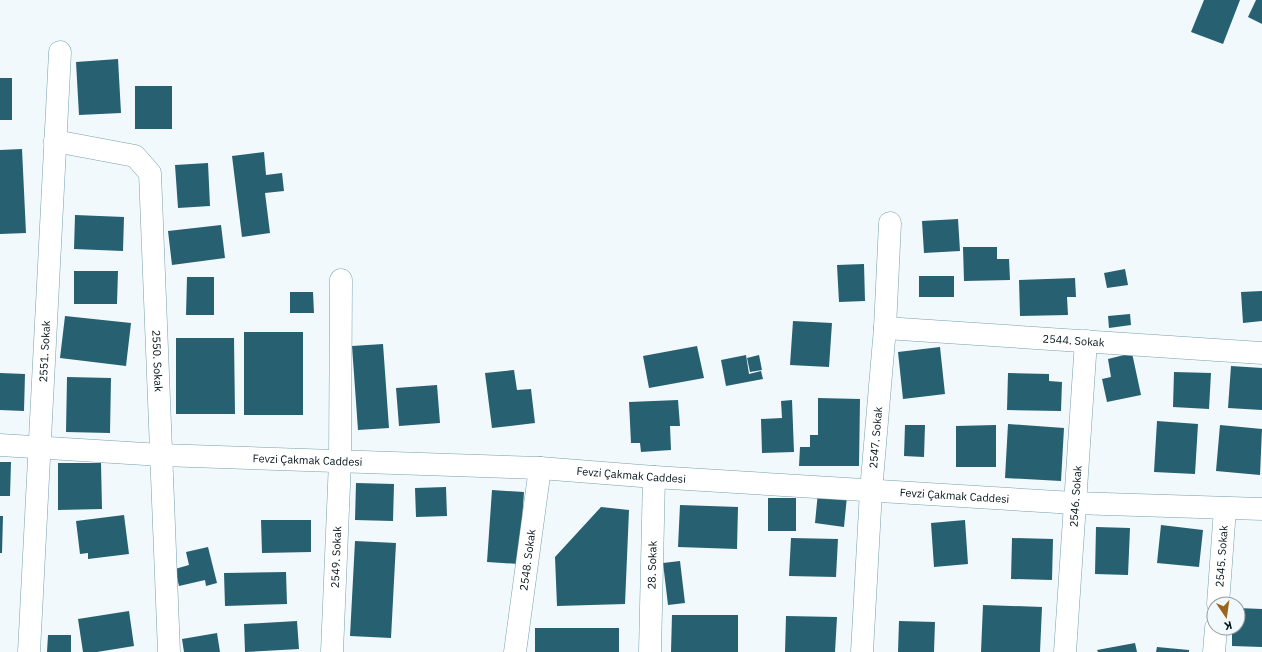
<svg xmlns="http://www.w3.org/2000/svg" width="1262" height="652" viewBox="0 0 1262 652" font-family="'IBM Plex Sans',sans-serif">
<rect width="100%" height="100%" fill="#f1f9fc"/>
<!-- building -->
<path fill="#266071" d="M1204 0H1240L1223 44 1191 32Z
M1256 0H1262V24L1248 17Z
M118 59 121 113 79 115 76 62Z
M0 78H12V120H0Z
M135 86H172V129H135Z
M22 149 26 233 0 234V150Z
M264 152 266 175 282 173 284 191 265 193 270 233 242 237 232 156Z
M208 163 210 206 178 208 175 165Z
M75 215 124 217 123 251 74 249Z
M958 219 960 251 924 253 922 221Z
M221 225 225 258 172 265 168 231Z
M963 247H997V259H1009L1010 280 964 281Z
M864 264 865 301 839 302 837 265Z
M1125 269 1128 285 1107 288 1104 273Z
M74 271H118L117 304H74Z
M919 276H954V297H919Z
M187 277H214V315H186Z
M1075 278 1076 297H1067L1068 315 1020 316 1019 280Z
M1262 291V321L1243 323 1241 292Z
M290 292H313L314 313H290Z
M1130 314 1131 325 1109 328 1108 316Z
M65 316 131 323 126 366 60 358Z
M793 321 832 323 829 367 790 365Z
M244 332H303V415H244Z
M176 338H234L235 414H176Z
M383 344 389 428 358 430 352 346Z
M697 346 704 378 649 388 643 356Z
M940 347 945 394 903 399 898 352Z
M1132 353 1141 395 1107 402 1102 379 1111 377 1108 359Z
M746 355 749 374 761 371 763 379 726 386 721 360Z
M759 355 762 370 750 372 747 358Z
M1231 366 1262 368V410L1228 408Z
M514 370 517 390 531 389 535 423 492 428 485 373Z
M1174 372 1211 373 1209 409 1173 407Z
M0 373 25 374 24 411 0 410Z
M1008 373 1049 374V381L1062 382 1061 411 1007 410Z
M67 377 111 378 110 433 66 432Z
M437 385 440 423 399 426 396 388Z
M818 398 860 399 859 466H799L800 447H810V435H818Z
M678 400 680 426H670L671 450 641 452 640 443H631L629 402Z
M792 400 794 452 762 453 761 419 782 418 781 401Z
M1157 421 1198 424 1195 474 1154 472Z
M1008 424 1064 428 1061 481 1005 478Z
M905 425H925L924 457 904 456Z
M996 425V467H956V426Z
M1220 425 1262 429 1260 475 1216 471Z
M0 462H11L10 496H0Z
M58 463H101L102 509 58 510Z
M356 483 394 484 393 521 355 520Z
M446 487 447 516 416 517 415 488Z
M492 490 524 492 519 564 487 562Z
M818 492 847 496 844 527 815 523Z
M768 498H796V531H768Z
M680 505 738 507 737 549 678 547Z
M601 507 629 510 625 604 557 606 555 557Z
M124 515 129 554 88 559V553L80 554 76 521Z
M0 516H3L2 553H0Z
M261 520H311V552L262 553Z
M965 520 968 564 934 567 931 523Z
M1161 525 1203 530 1199 567 1157 563Z
M1096 527 1130 528 1128 575 1095 574Z
M791 538 838 539 836 577 789 576Z
M1012 538 1053 539 1052 580 1011 579Z
M355 541 396 543 391 638 350 636Z
M208 547 217 583 206 586 205 580 179 586 175 569 189 565 186 552Z
M680 561 685 603 668 605 663 563Z
M286 572 287 604 225 606 224 573Z
M983 605 1042 607 1040 652H981Z
M1238 608 1262 609V647L1232 646V628H1238Z
M129 611 134 646 97 652H83L78 619Z
M672 615H738V652H671Z
M786 616 837 617 835 652H785Z
M297 621 299 649 245 652 244 624Z
M899 621 935 622 934 652H898Z
M535 628H619V652H535Z
M217 633 220 652H184L182 639Z
M48 635H71V652H47Z
M1135 643 1137 652H1098L1097 650Z
M1157 647 1189 650V652H1156Z"/>
<g fill="none" stroke-linecap="round" stroke-linejoin="round">
<defs>
<g id="minor">
<path id="s1" d="M55 141 135 156 150 173 169 652"/>
<path id="s2" d="M885 328 1262 353"/>
<path id="s3" d="M0 445 161 455 540 468 654 477 1074 503 1262 509"/>
<path id="s4" d="M1218 604 1225 509"/>
<path id="s5" d="M29 652 60 52"/>
<path id="s6" d="M332 652 340 461 341 280"/>
<path id="s7" d="M515 652 540 468"/>
<path id="s8" d="M650 652 654 477"/>
<path id="s9" d="M862 652 871 491 885 328 890 223"/>
<path id="s10" d="M1065 652 1086 341"/>
<path d="M1214 652 1216 628"/>
</g>
</defs>
<!-- minor casing -->
<use href="#minor" stroke="#77a0ac" stroke-width="23"/>
<!-- minor -->
<use href="#minor" stroke="#fff" stroke-width="22"/>
</g>
<g text-anchor="middle" stroke-width="4" stroke-linejoin="round" paint-order="stroke">
<!-- street labels -->
<g font-size="11" fill="#041318" stroke="#f1f9fc">
<text dy="4" stroke="none"><textPath href="#s2" startOffset="189">2544. Sokak</textPath></text>
<text dy="4" stroke="none"><textPath href="#s5" startOffset="301">2551. Sokak</textPath></text>
<text dy="4" stroke="none"><textPath href="#s1" startOffset="292">2550. Sokak</textPath></text>
<text dy="4" stroke="none"><textPath href="#s9" startOffset="215">2547. Sokak</textPath></text>
<text dy="4" stroke="none"><textPath href="#s3" startOffset="308">Fevzi Çakmak Caddesi</textPath></text>
<text dy="4" stroke="none"><textPath href="#s3" startOffset="632">Fevzi Çakmak Caddesi</textPath></text>
<text dy="4" stroke="none"><textPath href="#s3" startOffset="956">Fevzi Çakmak Caddesi</textPath></text>
<text dy="4" stroke="none"><textPath href="#s10" startOffset="156">2546. Sokak</textPath></text>
<text dy="4" stroke="none"><textPath href="#s6" startOffset="95">2549. Sokak</textPath></text>
<text dy="4" stroke="none"><textPath href="#s4" startOffset="48">2545. Sokak</textPath></text>
<text dy="4" stroke="none"><textPath href="#s7" startOffset="93">2548. Sokak</textPath></text>
<text dy="4" stroke="none"><textPath href="#s8" startOffset="87">28. Sokak</textPath></text>
</g>
</g>
<!-- north arrow -->
<g transform="translate(1226 616) rotate(167)"><circle r="19" fill="#f1f9fc" stroke="#929da1"/>
<path d="M0-3L7 15L0 10L-7 15Z" fill="#9a651d"/>
<text y="-6" font-size="11" font-weight="bold" text-anchor="middle" fill="#041318">K</text>
</g>
</svg>
